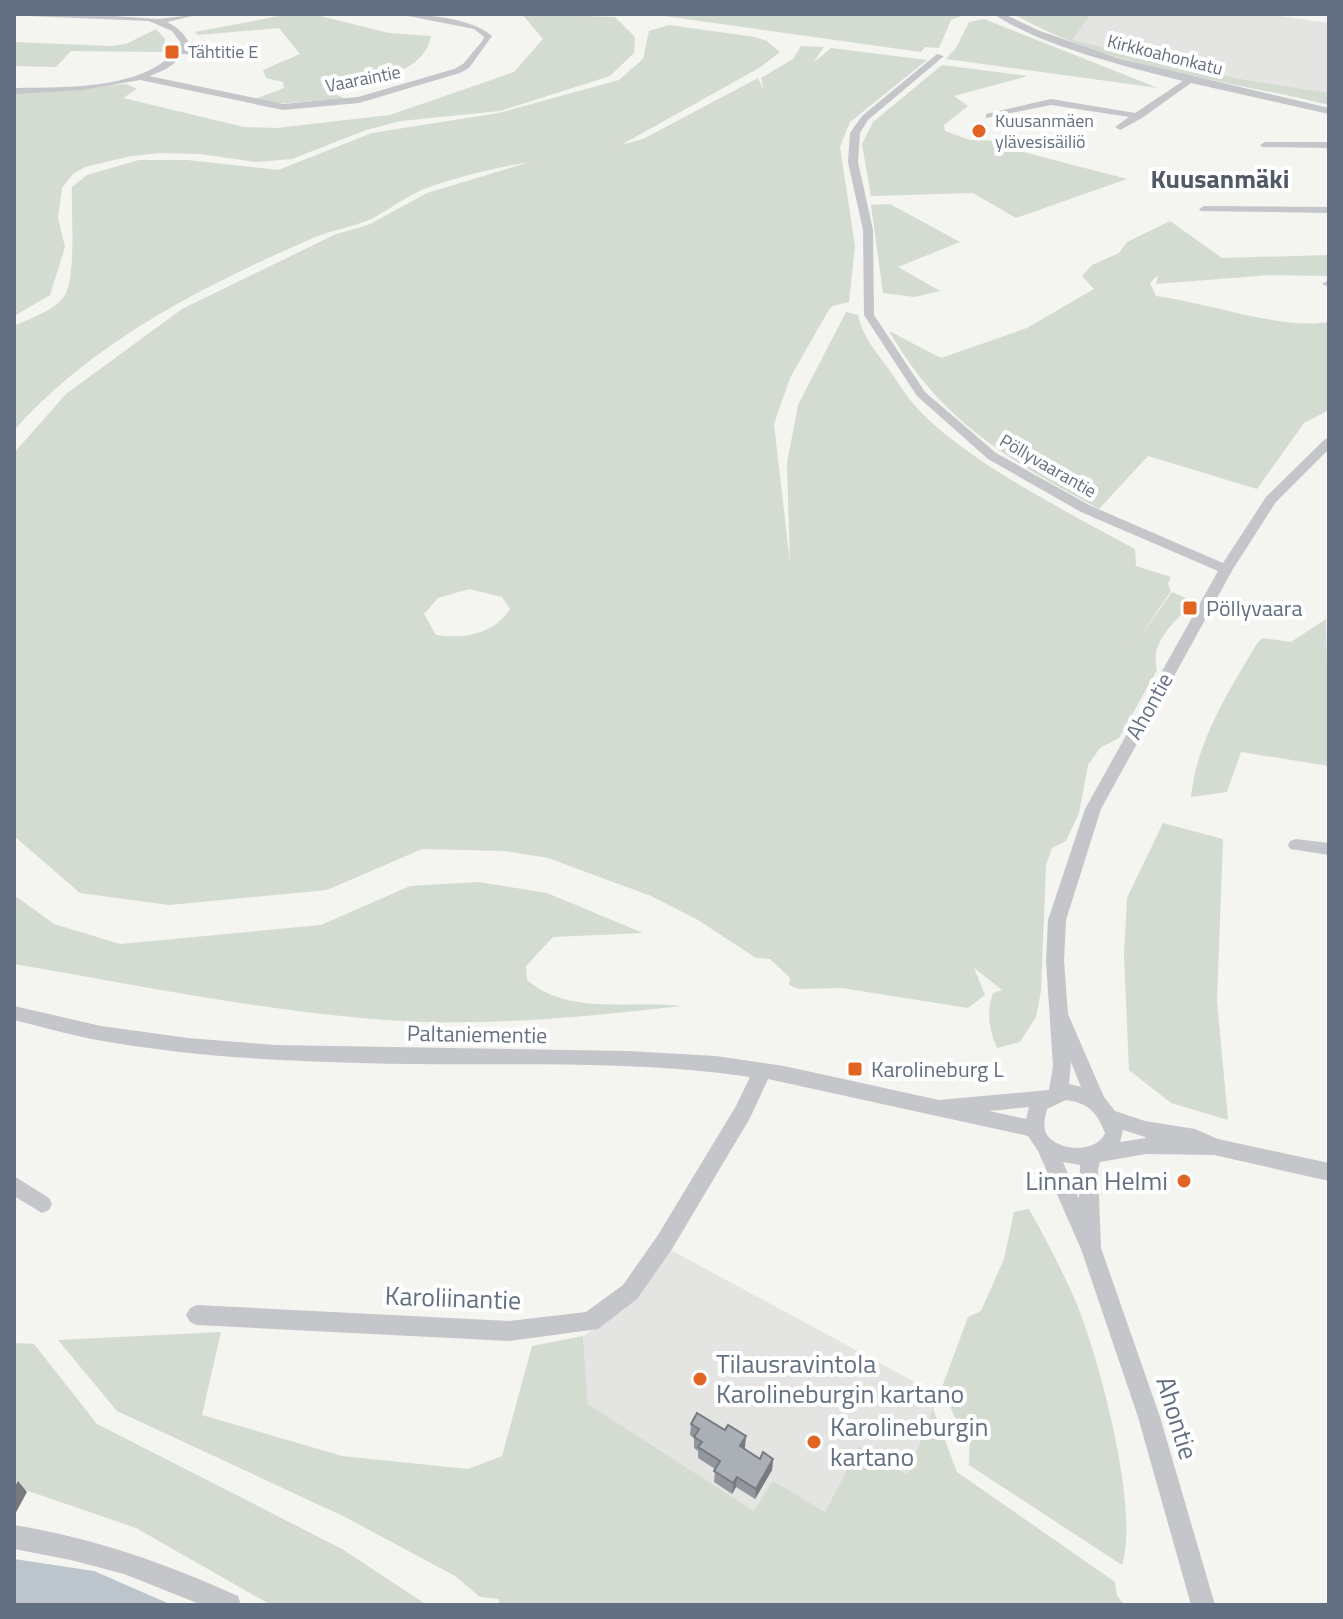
<svg xmlns="http://www.w3.org/2000/svg" width="1343" height="1619" viewBox="0 0 1343 1619" font-family="'Titillium Web',sans-serif">
<rect width="100%" height="100%" fill="#f4f4f0"/>
<!-- built -->
<path fill="#e4e5e3" d="M1091 14H1265L1329 23V93L1235 78 1071 40Z
M667 1248 939 1395 907 1475 825 1512H755L588 1404 583 1336 625 1309Z"/>
<!-- green -->
<path fill="#d4dbd1" fill-rule="evenodd" d="M290 14H312L389 33 431 36C429 51 418 61 406 68L322 87 345 99 273 104 255 99 284 88 283 82 266 78 263 70 300 54 279 28 198 35 195 32Z
M522 14 615 17 635 37 634 53 610 76 500 111 401 121 366 130 292 159 256 162 200 154 161 153 131 156 85 167 73 174 62 188 58 218 65 247 50 295 14 316V93L126 84 137 89 123 98 244 127 276 128 390 115 514 72 543 39Z
M650 14H967L951 20 939 48 925 47 921 52Z
M1014 14H1091L1072 40 1235 78 1329 93V105C1224 79 1109 69 1014 14Z
M984 19 1158 88 946 59 956 48 969 22Z
M669 25 755 37 767 41 780 52 759 68 621 145 643 139 758 78 764 91 761 78 793 59 801 46 824 47 813 63 831 48 927 60 850 122 840 147 855 246 849 302 832 306 827 313 790 378 774 424 790 563 787 463 798 405 846 312 858 315C862 335 875 351 888 368 897 381 906 396 917 408 967 462 1069 513 1135 549L1136 566 1171 577 1168 584 1171 591 1135 644 1172 592 1186 598 1188 607C1171 626 1150 643 1157 670L1119 738 1100 748 1088 765 1079 813 1066 841 1052 848 1046 865 1041 991 1036 1017 1020 1042 997 1048C989 1030 986 1012 993 993L1002 990 974 968 985 995 968 1008 842 988 799 989 789 985 790 978 770 959 756 958 698 920 651 896 548 858 505 851 422 849 327 890 169 905 80 893 14 836V453L66 394 182 309 336 234 368 225 427 193 530 162C497 167 456 177 424 189 406 196 389 210 371 219 353 227 332 230 313 238 203 286 95 340 14 430V326C31 318 51 312 63 298 77 282 71 212 72 187L87 175 139 160H187L278 170 372 133 499 113 619 80 643 59 649 31ZM469 589 502 597 510 609C493 635 464 639 436 635L424 614 438 598Z
M156 29 165 39 163 52 71 51 56 67 14 66V42L111 46 126 44Z
M942 65 1028 76 954 96 968 106 944 125 945 131 970 140 1006 141 1027 153 1127 179 1016 218 973 193 871 196 862 144 873 122Z
M890 204 960 242 898 267 940 291 915 297 883 293 871 205Z
M1170 221 1222 258 1329 255V276L1270 275 1156 284 1158 275 1150 283 1156 296C1209 303 1280 330 1329 322V410L1304 423 1257 489 1148 456 1099 509C1008 459 943 424 889 331L941 358 1027 328 1094 289 1082 276 1092 265 1119 253 1127 242Z
M1326 619 1329 766 1241 752 1227 792 1191 797C1197 740 1228 693 1256 645L1262 638 1291 642Z
M1163 823 1223 839 1217 1001 1228 1120 1171 1103 1129 1070 1124 955 1127 898Z
M478 882 547 893 643 933 553 937 526 966 527 980C569 1016 631 1000 682 1006 585 1017 484 1027 386 1020 260 1011 138 985 14 964V895L54 924 120 944 321 925 410 886Z
M1029 1209C1046 1239 1062 1270 1076 1302 1099 1358 1140 1509 1122 1565L969 1465 970 1428 963 1419 955 1418 942 1387 968 1317 981 1311 1004 1259 1014 1212Z
M221 1332 202 1415 342 1456 468 1469 502 1456 532 1346 583 1336 588 1404 754 1511 773 1481 825 1512 859 1447 907 1475 933 1409 957 1472 1115 1582 1117 1596 1125 1605H499V1599L480 1597 455 1576 345 1517 117 1411 58 1340Z
M14 1343 34 1344 97 1424 342 1549 427 1605H271L136 1528 14 1486Z"/>
<!-- water -->
<path fill="#bcc5cc" d="M14 1559 94 1571 172 1605H14Z"/>
<g fill="none" stroke-linecap="round" stroke-linejoin="round">
<!-- minor -->
<path fill="#c4c6ca" fill-rule="evenodd" d="M23 14H85L158 19 201 14 167 22C177 27 184 33 189 43L185 50H218L252 47 256 49 241 55 182 54C175 66 161 72 149 76L283 104 358 97 454 69 463 64 483 40 484 37 474 29 398 14C425 14 472 18 492 36L469 68 460 73 359 103 283 110 140 80 82 90 14 94V88C65 87 151 91 181 43L172 31 149 21 27 16Z
M994 14H1004L1040 31 1121 59 1329 108V114L1191 83 1142 118 1120 130 1115 127 1129 117 1051 105 986 118V114L1051 99 1135 113 1183 81C1128 67 1040 46 994 14Z
M937 54 944 56 868 120 860 133 858 162 873 230 874 315 925 392 996 453 1091 506 1223 563 1266 497 1325 439 1329 438V449L1276 502 1233 569 1101 809 1066 920 1064 961 1068 1014 1104 1097 1115 1111 1145 1121 1195 1129 1218 1139 1329 1163V1181L1214 1155 1146 1154 1100 1162 1098 1170 1101 1248 1160 1417 1215 1605H1191L1138 1417 1081 1249 1038 1151 1028 1136 768 1079 750 1118 672 1249 637 1299 598 1329 509 1341 197 1325 190 1322 186 1315 190 1308 197 1305 509 1321 586 1312 623 1285 658 1235 736 1106 750 1077C623 1058 491 1067 362 1063 275 1061 189 1056 103 1041 73 1036 43 1027 14 1020V1006L101 1026 188 1038 275 1045 628 1051 716 1056 784 1066 939 1100 1049 1090 1053 1066 1046 961 1048 920 1085 809 1218 571 1081 512 988 459 917 396 864 315 863 230 848 162 850 133 862 116ZM1071 1062 1081 1087 1069 1084ZM1066 1100C1088 1103 1097 1112 1105 1133 1097 1153 1059 1152 1047 1135 1042 1127 1045 1118 1047 1109ZM1029 1107 1026 1119 989 1111ZM1123 1130 1145 1137 1146 1138 1120 1142ZM1063 1162 1080 1165 1079 1199Z
M1265 142H1329V148L1262 147 1260 145Z
M1204 206 1329 207V213L1201 211 1199 209Z
M1327 281H1329V287L1322 284Z
M1296 839 1329 843V855L1290 849 1288 845 1290 841Z
M14 1176 49 1198 52 1204 49 1210 42 1213 14 1196Z
M14 1525C93 1538 165 1563 238 1596L241 1605H202L124 1574 71 1560 14 1549Z"/>
</g>
<!-- wall -->
<path fill="#92979d" d="M691 1424 746 1436 744 1448 760 1459H773L772 1470 755 1499 736 1487 732 1494 714 1482 715 1469 698 1458V1451L694 1448V1438L690 1435Z"/>
<!-- shaded-wall -->
<path fill="#777b7f" d="M746 1436 745 1447 739 1457 740 1446Z
M773 1459 772 1470 755 1499 756 1489Z
M737 1477 736 1487 732 1494 733 1483Z
M18 1481 27 1492 14 1516V1488Z"/>
<!-- building -->
<path fill="#aab0b6" stroke="#777b7f" stroke-width="2" d="M697 1413 725 1430 728 1425 746 1436 740 1446 760 1459 763 1452 773 1459 756 1489 737 1477 733 1483 714 1471 720 1461 698 1447 702 1442 694 1437 699 1429 691 1424Z"/>
<!-- markers -->
<g fill="#e16423" stroke="#fff" stroke-width="3">
<rect x="164" y="44" width="16" height="16" rx="4"/>
<circle cx="979" cy="131" r="8"/>
<rect x="1182" y="600" width="16" height="16" rx="4"/>
<rect x="847" y="1061" width="16" height="16" rx="4"/>
<circle cx="1184" cy="1181" r="8"/>
<circle cx="700" cy="1379" r="8"/>
<circle cx="814" cy="1442" r="8"/>
</g>
<g text-anchor="middle" stroke-width="8" stroke-linejoin="round" paint-order="stroke">
<!-- far-poi labels -->
<g font-size="18" fill="#637081" stroke="#fff" text-anchor="start">
<text x="188" y="58">Tähtitie E</text>
<text x="995" y="127">Kuusanmäen<tspan x="995" dy="21">ylävesisäiliö</tspan></text>
</g>
<!-- far-street labels -->
<g font-size="18" fill="#637081" stroke="#fff">
<text transform="translate(1165 55) rotate(14)" y="6">Kirkkoahonkatu</text>
<text transform="translate(363 79) rotate(-11)" y="6">Vaaraintie</text>
<text transform="translate(1048 466) rotate(30)" y="6">Pöllyvaarantie</text>
</g>
<!-- poi labels -->
<g font-size="22" fill="#637081" stroke="#fff" text-anchor="start">
<text x="1206" y="616">Pöllyvaara</text>
<text x="871" y="1077">Karolineburg L</text>
</g>
<!-- street labels -->
<g font-size="22" fill="#637081" stroke="#fff">
<text transform="translate(1149 706) rotate(-61)" y="8">Ahontie</text>
<text transform="translate(477 1034) rotate(1)" y="8">Paltaniementie</text>
</g>
<!-- far-district labels -->
<g font-size="26" font-weight="bold" fill="#515a66" stroke="#fff">
<text x="1220" y="188">Kuusanmäki</text>
</g>
<!-- near-poi labels -->
<g font-size="26" fill="#637081" stroke="#fff" text-anchor="start">
<text x="1168" y="1190" text-anchor="end">Linnan Helmi</text>
<text x="716" y="1373">Tilausravintola<tspan x="716" dy="30">Karolineburgin kartano</tspan></text>
<text x="830" y="1436">Karolineburgin<tspan x="830" dy="30">kartano</tspan></text>
</g>
<!-- near-street labels -->
<g font-size="26" fill="#637081" stroke="#fff">
<text transform="translate(453 1298) rotate(2)" y="9">Karoliinantie</text>
<text transform="translate(1177 1418) rotate(73)" y="9">Ahontie</text>
</g>
</g>
<!-- border -->
<rect width="1343" height="1619" fill="none" stroke="#637081" stroke-width="32"/>
</svg>
